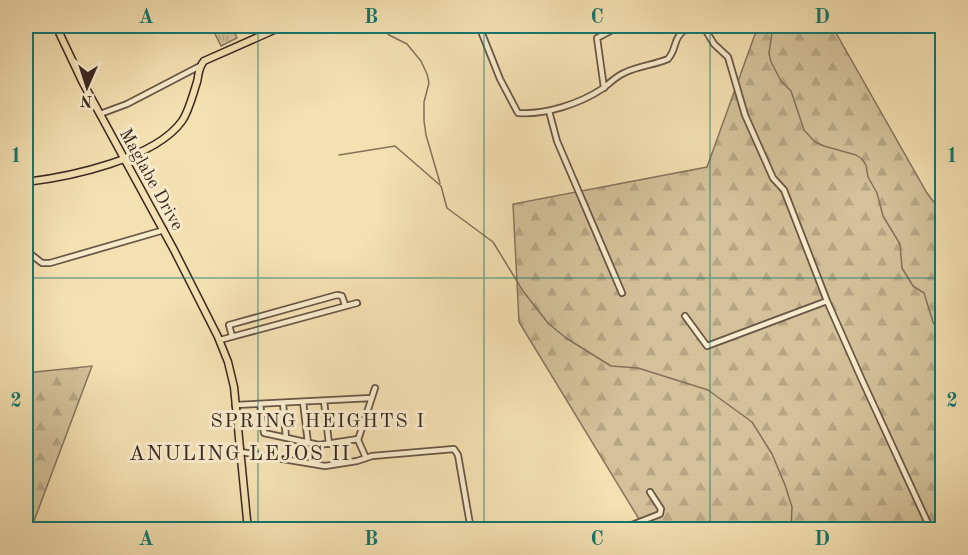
<svg xmlns="http://www.w3.org/2000/svg" width="968" height="555" viewBox="0 0 968 555" font-family="'Old Standard TT',serif">
<defs>
<pattern id="forest-firs" width="22" height="20" patternUnits="userSpaceOnUse" patternTransform="scale(1.5)"><rect width="22" height="20" fill="#d4c199"/><path d="M5 1l3.5 6h-7zM16 11l3.5 6h-7z" fill="#b7a684"/></pattern>
<pattern id="park-tufts" width="24" height="20" patternUnits="userSpaceOnUse" patternTransform="scale(1.5)"><rect width="24" height="20" fill="#d4c199"/><path d="M3 7l-1-3M5 7V3M7 7l1-3M15 17l-1-3M17 17v-4M19 17l1-3" fill="none" stroke="#b7a684"/></pattern>
</defs>
<rect width="100%" height="100%" fill="#f4e0b1"/>
<filter id="stains"><feTurbulence type="fractalNoise" baseFrequency=".00333" numOctaves="4"/><feColorMatrix values="0 0 0 0 .2 0 0 0 0 .09 0 0 0 0 .02 0 0 0 .5 -.17"/></filter>
<radialGradient id="worn" r=".72"><stop offset=".6" stop-color="#630" stop-opacity="0"/><stop offset="1" stop-color="#630" stop-opacity=".3"/></radialGradient>
<!-- forest -->
<path fill="url(#forest-firs)" stroke="#87745e" stroke-width="1.5" d="M758 26H832L927 193 942 213V529H645L519 322 513 204 707 167Z
M92 366 31 529H26V373Z"/>
<!-- park -->
<path fill="url(#park-tufts)" stroke="#87745e" stroke-width="1.5" d="M211 26H231L237 38 221 46Z"/>
<g fill="none" stroke-linecap="round" stroke-linejoin="round">
<!-- stream -->
<path stroke="#84715a" stroke-width="1.5" d="M380 26 389 35 407 44 421 61 427 74 429 83 424 102V121L426 135 440 183
M771 26 772 33 769 53 771 62 781 81 791 91 804 130 815 142 824 146 856 155 862 159 866 165 868 177 877 193 883 216 900 244 902 268 913 286 924 293 933 322 942 339
M339 155 395 146 441 186 447 208 493 242 523 291 548 323 566 338 611 366 638 368 708 390 752 422 772 454 785 485 792 507 791 530"/>
<defs>
<path id="minor" d="M364 26 372 30 380 26
M479 26 500 79 518 113C545 115 579 104 602 89 609 84 615 77 624 73 638 66 654 65 668 59 679 46 670 39 690 26
M703 26 714 44 728 57 745 115 773 178 784 190 827 301 862 380 931 530
M604 88 597 38 620 26
M549 111 557 141 622 293
M100 114 127 104 200 66
M26 252H28L42 263H50L164 230
M685 316 707 346 827 301
M232 336 229 325 337 295 342 296 345 305
M220 340 357 303
M324 401 329 444
M303 402 308 443
M283 403 286 438
M260 404 264 433 319 445 358 439
M235 405 371 398
M241 452 325 466 357 461 372 456 454 449 458 455 471 530
M366 458 358 440 375 388
M619 530 660 514 661 509 650 492"/>
<path id="major" d="M56 26 82 81 174 250 218 337 228 362 234 387 248 530
M26 182C69 177 155 159 182 121 189 111 193 94 197 82 199 74 198 68 204 61L283 26"/>
</defs>
<!-- minor casing -->
<use href="#minor" stroke="#685646" stroke-width="8"/>
<!-- major casing -->
<use href="#major" stroke="#3a2822" stroke-width="9"/>
<!-- minor -->
<use href="#minor" stroke="#f8ebcc" stroke-width="4.5"/>
<!-- major -->
<use href="#major" stroke="#f4e0b1" stroke-width="6"/>
</g>
<!-- grid -->
<path fill="none" stroke="#0f766e" stroke-width="1.5" stroke-opacity="0.55" d="M258 26V530M484 26V530M710 26V530M26 278H942"/>
<g text-anchor="middle" stroke-width="6" stroke-linejoin="round" paint-order="stroke">
<!-- street labels -->
<g font-size="18" fill="#3a2822" stroke="#f8ebcc">
<text transform="translate(152 179) rotate(61)" y="6">Maglabe Drive</text>
</g>
<!-- neighbourhood labels -->
<g font-size="20" letter-spacing="1.5" fill="#3a2822" stroke="#f8ebcc">
<text x="318" y="427">SPRING HEIGHTS I</text>
</g>
<!-- quarter labels -->
<g font-size="21" letter-spacing="1.5" fill="#3a2822" stroke="#f8ebcc">
<text x="240" y="460">ANULING LEJOS II</text>
</g>
</g>
<!-- margin -->
<rect width="968" height="555" fill="none" stroke="#f4e0b1" stroke-width="66"/>
<!-- north arrow -->
<g transform="translate(87 87) rotate(183)" stroke="#f8ebcc" stroke-width="4.5" paint-order="stroke">
<path d="M0-4.5L10 22L0 15L-10 22Z" fill="#3a2822"/>
<text y="-9" font-size="16" font-weight="bold" text-anchor="middle" fill="#3a2822">N</text>
</g>
<rect x="33" y="33" width="902" height="489" fill="none" stroke="#0f766e" stroke-width="2"/>
<g font-size="20" text-anchor="middle" font-weight="bold" fill="#0f766e">
<text x="146" y="23">A</text>
<text x="371" y="23">B</text>
<text x="597" y="23">C</text>
<text x="822" y="23">D</text>
<text x="16" y="162">1</text>
<text x="952" y="162">1</text>
<text x="16" y="407">2</text>
<text x="952" y="407">2</text>
<text x="146" y="545">A</text>
<text x="371" y="545">B</text>
<text x="597" y="545">C</text>
<text x="822" y="545">D</text>
</g>
<rect width="100%" height="100%" filter="url(#stains)"/>
<rect width="100%" height="100%" fill="url(#worn)"/>
</svg>
